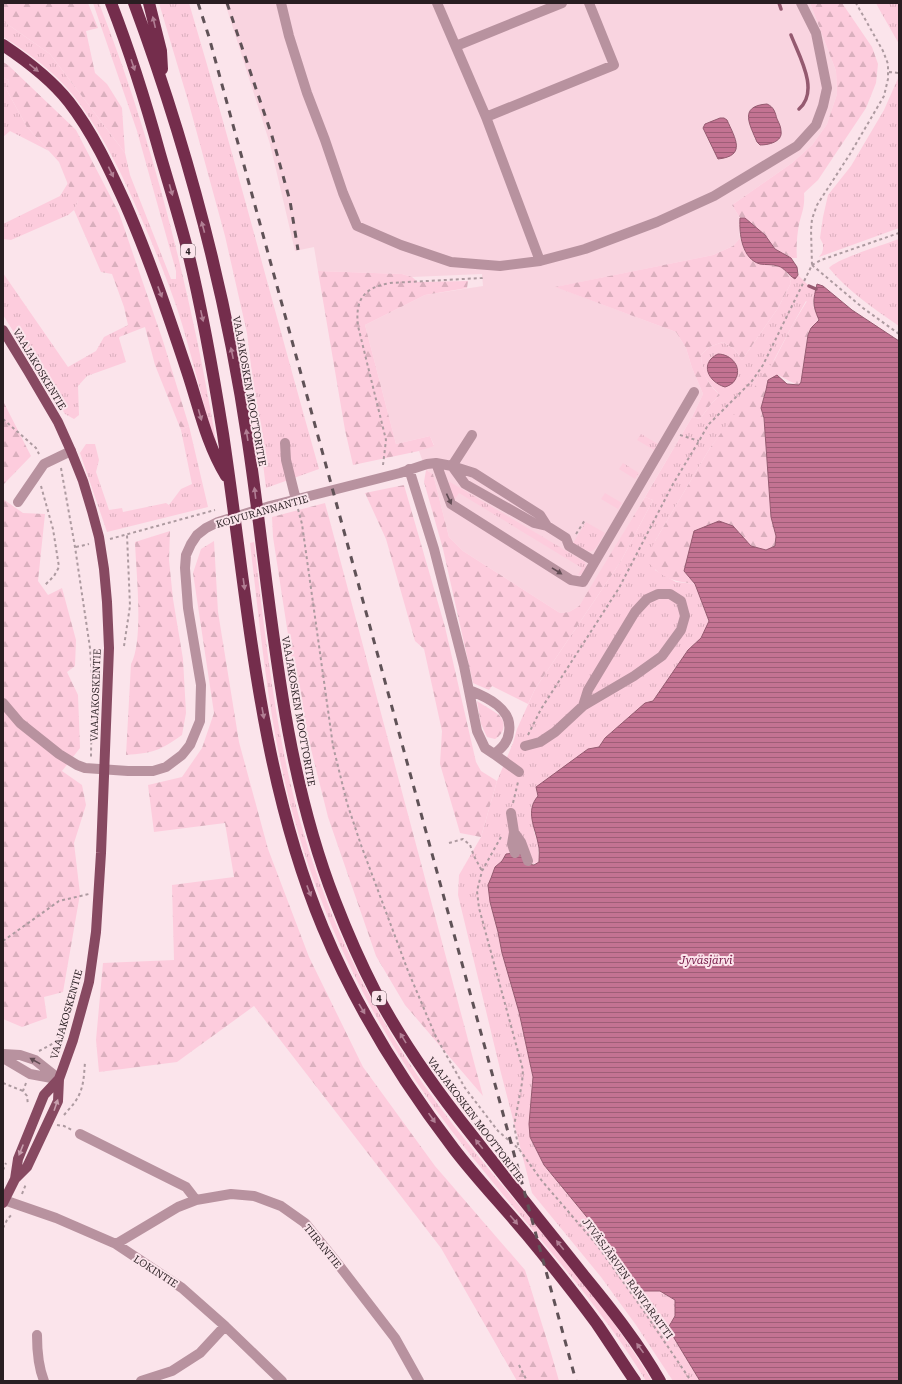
<svg xmlns="http://www.w3.org/2000/svg" width="902" height="1384" viewBox="0 0 902 1384" font-family="'Roboto Serif',serif">
<defs>
<pattern id="grass-tufts" width="24" height="20" patternUnits="userSpaceOnUse"><rect width="24" height="20" fill="#fdccdd"/><path d="M3 7l-1-3M5 7V3M7 7l1-3M15 17l-1-3M17 17v-4M19 17l1-3" fill="none" stroke="#d9afbd"/></pattern>
<pattern id="forest-firs" width="22" height="20" patternUnits="userSpaceOnUse"><rect width="22" height="20" fill="#fdccdd"/><path d="M5 1l3.5 6h-7zM16 11l3.5 6h-7z" fill="#d9afbd"/></pattern>
<pattern id="water-rules" width="6" height="5" patternUnits="userSpaceOnUse"><rect width="6" height="5" fill="#c37392"/><path d="M0 2.5h6" fill="none" stroke="#9e5e77"/></pattern>
</defs>
<rect width="100%" height="100%" fill="#fbe4eb"/>
<!-- built -->
<path fill="#f9d4e0" d="M225 3H810L836 71 837 94 827 124 812 145 792 163 732 205 740 218 739 229 740 238 733 246 713 255 556 287 676 332 686 348 692 368 703 394 692 417 596 580 579 606 569 612 560 613 463 551 449 537 433 474 426 470 419 451 434 445 430 436 396 444 365 325 425 295 483 286 482 274 412 277 402 274 318 271 314 247 295 251 270 144Z"/>
<!-- grass -->
<path fill="url(#grass-tufts)" d="M93 3H99C142 112 173 226 197 340 204 373 210 407 216 441L215 444C203 404 194 364 182 324 173 294 161 265 149 236 128 187 106 137 73 95 54 72 28 52 3 37V21L50 54 125 153 130 175 171 279H176V271L137 131Z
M159 3H189C235 158 275 314 319 469L266 488 247 333 225 236 189 104Z
M876 3H899V44L878 7Z
M899 76V228L819 257 822 253 823 249V244L820 238 823 217 828 195 851 166 884 110Z
M3 78 9 80 6 89 27 127 49 151 10 131 3 137Z
M68 183 78 202 74 210 68 215 11 240 3 239V224L60 196Z
M899 239V326C874 309 848 291 829 268 836 259 886 244 899 239Z
M3 273 68 367 96 351 104 337 128 325 119 338 126 362 87 376 78 386 79 415 74 419 65 414 3 315Z
M798 275 809 286 816 289 813 301 814 308 806 301 793 324 765 377 710 448 655 541V570L676 582 695 584 709 621 701 638 688 650 653 701 645 703 605 738 599 747 588 749 538 796 534 832 538 843 539 862C527 867 517 859 506 854L502 861 495 867 491 878 488 885 490 902 498 932 502 953 519 1012 533 1077 529 1124 530 1137 544 1165 586 1216 642 1291H660L675 1300V1316L668 1328 700 1381H673L636 1325 601 1277 532 1193 501 1073 458 895 459 875 481 837 497 781 513 743 517 729 535 689 621 561 653 500 645 497 692 417 700 419 711 404 720 395C707 382 702 374 701 355L709 347 723 342 734 349 742 360 778 308 791 283 789 276 795 279Z
M189 426 208 507 107 532 80 453 86 444H95L99 460 96 472 109 510 122 508 123 512 166 503 169 505 181 489 192 484 181 430Z
M641 434 658 444 654 450 637 440Z
M623 463 639 473 635 479 619 469Z
M450 482 585 562 586 567 581 575H578L582 568 459 493 454 500 448 484Z
M605 493 622 503 618 509 601 499Z
M586 522 605 533C592 554 595 556 573 543Z
M254 542C263 617 271 694 287 768 313 889 365 1006 439 1106 508 1199 592 1281 652 1381H646C586 1282 501 1200 433 1106 361 1005 308 891 282 769 266 695 259 618 250 543Z"/>
<!-- forest -->
<path fill="url(#forest-firs)" d="M3 3H88L98 28 86 31 95 73 107 84 122 108 125 153 50 54 3 21Z
M810 3H842L872 47 878 64 876 83 866 108 818 180 804 193C805 207 802 212 799 224 797 236 796 247 797 258H791L775 249 765 235 745 218H740L732 205 792 163 812 145 827 124 837 94 836 71Z
M3 62 8 65 76 130 119 213 163 341 189 426 181 430 155 365 145 327 119 337 128 325 124 307 112 274 101 272 74 210 78 202 71 192 59 162 27 127 6 89 9 80 3 78Z
M740 238 744 249 759 263 778 266 783 268 789 276 791 283 778 308 742 360 734 349 723 342 709 347 701 355C702 372 707 384 720 395L711 404 700 419 692 417 703 394 692 368 686 348 676 332 555 287 713 255 733 246Z
M318 271 402 274 412 277 418 282 468 281 467 288 425 295 365 325 396 444 430 436 434 446 419 451 353 465 345 430Z
M807 301 814 308 819 320 811 328 808 335 801 382 799 386 778 375 768 380 766 390 761 408 764 418 771 517 776 536 775 546 766 550 751 546 684 571 695 584C672 581 660 578 646 559L655 541 710 448 775 359 793 324Z
M3 401 31 456 3 485Z
M426 470 433 474 449 537 463 551 560 613 569 612 579 606 645 497 653 500 621 561 535 689 528 704 492 686 489 690 473 683 443 549 424 482Z
M404 485 445 627 476 762 481 771 497 781 481 837 460 833 440 764 442 731 424 649 415 641 386 539 365 493Z
M3 499 23 513 45 514 38 581 48 595 62 588 76 640 75 666 67 672 78 695 80 748 62 771 82 785 86 805 74 843 80 894 63 992 44 997 47 1018 22 1027 3 1019Z
M325 503 483 1096 405 1005 376 956 328 817 297 693 273 537 272 517Z
M170 531 169 560 173 599 183 659 186 713 182 735C160 751 152 753 126 755L131 664C144 640 136 572 135 542Z
M214 541 218 612 239 742 268 849 309 957 363 1067 435 1166 525 1270 551 1353 559 1381H517L441 1248 254 1006 177 1062 99 1072 96 1040 103 963 174 960 172 885 234 877 225 823 154 832 148 785 182 777 202 748 214 713 193 573 201 549Z
M477 701C484 706 493 710 499 715 507 723 504 734 495 739L487 737 481 724Z"/>
<!-- water -->
<path fill="url(#water-rules)" stroke="#955a70" d="M767 104C774 107 775 112 777 119 779 123 781 127 781 131 783 142 768 145 760 145L757 142C750 125 738 106 767 104Z
M720 118H724L727 120C735 138 747 156 718 159L703 128 705 124Z
M740 218H745L765 235 775 249 791 258 797 267 798 275 795 279C788 275 785 268 778 266 772 264 766 265 760 264 742 259 739 234 740 218Z
M817 284 823 286 852 310 899 341V1381H700L668 1328 675 1316V1300L660 1291H643L586 1216 544 1165 530 1137 529 1124 533 1077 519 1012 502 953 498 932 490 902 488 885 491 878 495 867 502 861 506 854 515 853 520 854 527 864 534 865 539 862C539 856 540 850 538 843 535 827 525 811 538 796L536 787 588 749 599 747 605 738 645 703 653 701 688 650 701 638 709 621 695 584 684 571 694 531 719 521 733 526 751 546 766 550 775 546 776 536 771 517 764 418 761 408 766 390 768 380 777 375 787 384 799 385 801 382 808 335 811 328 819 320C812 304 813 301 817 284Z
M718 354C731 354 743 367 735 380 733 384 728 386 725 387 708 382 699 363 718 354Z"/>
<g fill="none" stroke-linecap="round" stroke-linejoin="round">
<!-- stream -->
<path stroke="#955a70" stroke-width="3.5" d="M779 3 781 9
M791 35C799 56 820 91 799 109
M809 286 816 289"/>
<!-- path -->
<path stroke="#ad9aa0" stroke-width="2" stroke-dasharray="3 3" stroke-linecap="butt" d="M889 72 899 73
M812 265 863 308 899 334
M812 265 821 260 899 233
M3 419 36 448 39 454
M680 435 699 441
M383 465 386 440 358 326C355 300 363 288 390 283L482 278 485 276
M61 468 75 547 90 648 92 676 91 757
M41 486 53 529 59 567 54 576 44 586
M298 509 302 524 333 746 347 803 361 845 408 971 436 1037 465 1088 498 1131 519 1149 542 1181 597 1245 641 1307 691 1381
M576 534 585 520
M110 539 215 510
M76 547 89 544
M124 646 130 606 127 535
M528 735 541 709 619 588 673 484 699 441 708 425 752 381 763 365 812 265 811 230 812 219 817 205 850 154 884 96 888 79V64L883 51 856 3
M513 803 518 782
M501 837 482 871 477 891 479 908 523 1070 522 1083 514 1126 519 1149
M449 843 463 839 470 845 474 856 482 871
M3 941 59 901 89 894
M39 1051 56 1042 63 1032
M3 1083 23 1091
M26 1083 23 1091 27 1096 28 1105
M64 1115C69 1109 75 1103 78 1097 84 1086 84 1074 85 1062
M57 1125 64 1126 72 1130
M3 1170 6 1163
M22 1194 26 1184
M3 1228 7 1220 12 1214
M519 1365 527 1381"/>
<!-- minor -->
<path stroke="#b8929f" stroke-width="10" d="M281 3 289 36 307 93 325 140 343 193 357 226 401 245 451 262 500 266 540 261 585 249 657 222 714 196 797 146 816 125 823 106 827 88 816 33 801 3
M437 3 486 117 540 261
M456 46 562 3
M486 117 614 65 589 3
M472 435 452 466 465 484 534 523 547 526
M285 443 286 460 296 500
M436 463 451 504 571 580 583 582 694 392
M409 469 434 549 464 666 477 731 485 748 494 754C502 748 508 742 509 732 513 709 487 697 469 690
M18 502 44 464 71 451
M3 703 20 723 59 754 77 765 85 768 128 771H153L166 767 182 755 190 745 200 721 201 685 188 608 185 568 186 555 191 544 197 535 206 528 218 522 270 506 400 473 427 464 436 463 452 466 474 473 540 515 547 526 566 538 569 546 594 561
M525 746 540 742 555 732 583 706 634 676 662 656 681 630 685 616 681 601 670 594H658L647 599 635 612 588 690 583 706
M494 754 519 772
M511 813 514 832 512 844 515 853
M514 832 521 842 528 861
M3 1054 20 1055 35 1060 59 1079
M3 1058 30 1074 57 1079
M80 1134 186 1187 196 1200
M4 1200 56 1218 116 1244 182 1288 225 1326 282 1381
M116 1244 178 1207 196 1200 231 1194 254 1196 281 1206 305 1223 338 1264 395 1338 419 1381
M37 1335C37 1351 38 1366 44 1381
M141 1381 172 1371 200 1353 225 1326"/>
<!-- major -->
<path stroke="#874961" stroke-width="10" d="M3 330 28 371 58 422 71 451 83 481 92 511 99 537 104 569 107 602 109 648 101 853 96 932 89 982 73 1040 59 1079 58 1101 27 1167 15 1179
M3 1203 15 1179 18 1159 44 1095 59 1079"/>
<!-- highway -->
<path stroke="#742d4c" stroke-width="12" d="M111 3C130 52 146 103 160 154 169 185 179 217 187 248 202 309 213 371 223 434 248 600 258 772 323 928 356 1007 402 1081 454 1149 477 1179 503 1206 527 1235 551 1264 575 1294 597 1324 610 1343 622 1362 635 1381
M134 3C186 143 226 293 248 442 271 595 278 755 335 901 347 932 360 962 375 991 402 1042 436 1090 472 1135 509 1183 548 1230 585 1277 612 1310 639 1344 660 1381
M149 3 161 51 162 69
M3 45C27 61 51 79 69 102 93 133 109 168 125 203 149 258 168 314 187 371 199 407 206 443 226 476"/>
<!-- rail -->
<path stroke="#605257" stroke-width="3" stroke-dasharray="7 7" stroke-linecap="butt" d="M198 3 209 37 576 1381
M227 3 272 136 290 201 298 250"/>
</g>
<!-- one-way arrows -->
<defs><path id="oneway-solid" d="M-6-.8H1V-3.2L6.5 0L1 3.2V.8H-6Z"/></defs>
<g fill="#b17f94">
<use href="#oneway-solid" transform="translate(154 22) rotate(-103)"/>
<use href="#oneway-solid" transform="translate(133 65) rotate(71)"/>
<use href="#oneway-solid" transform="translate(34 68) rotate(39)"/>
<use href="#oneway-solid" transform="translate(111 172) rotate(64)"/>
<use href="#oneway-solid" transform="translate(171 190) rotate(74)"/>
<use href="#oneway-solid" transform="translate(203 227) rotate(-105)"/>
<use href="#oneway-solid" transform="translate(160 292) rotate(69)"/>
<use href="#oneway-solid" transform="translate(202 316) rotate(77)"/>
<use href="#oneway-solid" transform="translate(232 353) rotate(-102)"/>
<use href="#oneway-solid" transform="translate(200 415) rotate(74)"/>
<use href="#oneway-solid" transform="translate(247 435) rotate(-99)"/>
<use href="#oneway-solid" transform="translate(255 493) rotate(-97)"/>
<use href="#oneway-solid" transform="translate(244 584) rotate(82)"/>
<use href="#oneway-solid" transform="translate(263 713) rotate(80)"/>
<use href="#oneway-solid" transform="translate(309 891) rotate(69)"/>
<use href="#oneway-solid" transform="translate(362 1009) rotate(59)"/>
<use href="#oneway-solid" transform="translate(403 1038) rotate(-121)"/>
<use href="#oneway-solid" transform="translate(432 1118) rotate(55)"/>
<use href="#oneway-solid" transform="translate(479 1144) rotate(-129)"/>
<use href="#oneway-solid" transform="translate(514 1220) rotate(50)"/>
<use href="#oneway-solid" transform="translate(560 1245) rotate(-129)"/>
<use href="#oneway-solid" transform="translate(640 1348) rotate(-126)"/>
</g>
<g fill="#624c54">
<use href="#oneway-solid" transform="translate(449 499) rotate(65)"/>
<use href="#oneway-solid" transform="translate(557 571) rotate(32)"/>
<use href="#oneway-solid" transform="translate(35 1061) rotate(-151)"/>
</g>
<g fill="#c79ead">
<use href="#oneway-solid" transform="translate(56 1105) rotate(-71)"/>
<use href="#oneway-solid" transform="translate(21 1150) rotate(112)"/>
</g>
<g text-anchor="middle" stroke-width="4" stroke-linejoin="round" paint-order="stroke">
<!-- shield labels -->
<g fill="#fbe4eb" stroke="#68595e" stroke-width="1">
<rect x="181" y="244" width="14" height="14" rx="3"/>
<rect x="372" y="991" width="14" height="14" rx="3"/>
</g>
<g font-size="9" font-weight="bold" fill="#291e22">
<text x="188" y="254">4</text>
<text x="379" y="1001">4</text>
</g>
<!-- street labels -->
<g font-size="10" fill="#291e22" stroke="#fbe4eb">
<text transform="translate(40 369) rotate(59)" y="4">VAAJAKOSKENTIE</text>
<text transform="translate(250 391) rotate(80)" y="4">VAAJAKOSKEN MOOTTORITIE</text>
<text transform="translate(262 511) rotate(-16)" y="4">KOIVURANNANTIE</text>
<text transform="translate(95 695) rotate(-88)" y="4">VAAJAKOSKENTIE</text>
<text transform="translate(299 711) rotate(80)" y="4">VAAJAKOSKEN MOOTTORITIE</text>
<text transform="translate(66 1014) rotate(-74)" y="4">VAAJAKOSKENTIE</text>
<text transform="translate(476 1119) rotate(53)" y="4">VAAJAKOSKEN MOOTTORITIE</text>
<text transform="translate(323 1246) rotate(51)" y="4">TIIRANTIE</text>
<text transform="translate(156 1271) rotate(33)" y="4">LOKINTIE</text>
<text transform="translate(628 1278) rotate(54)" y="4">JYVÄSJÄRVEN RANTARAITTI</text>
</g>
<!-- water labels -->
<g font-size="11" font-style="italic" fill="#741444" stroke="#fbe4eb">
<text x="706" y="964">Jyväsjärvi</text>
</g>
</g>
<!-- border -->
<rect width="902" height="1384" fill="none" stroke="#291e22" stroke-width="8"/>
</svg>
